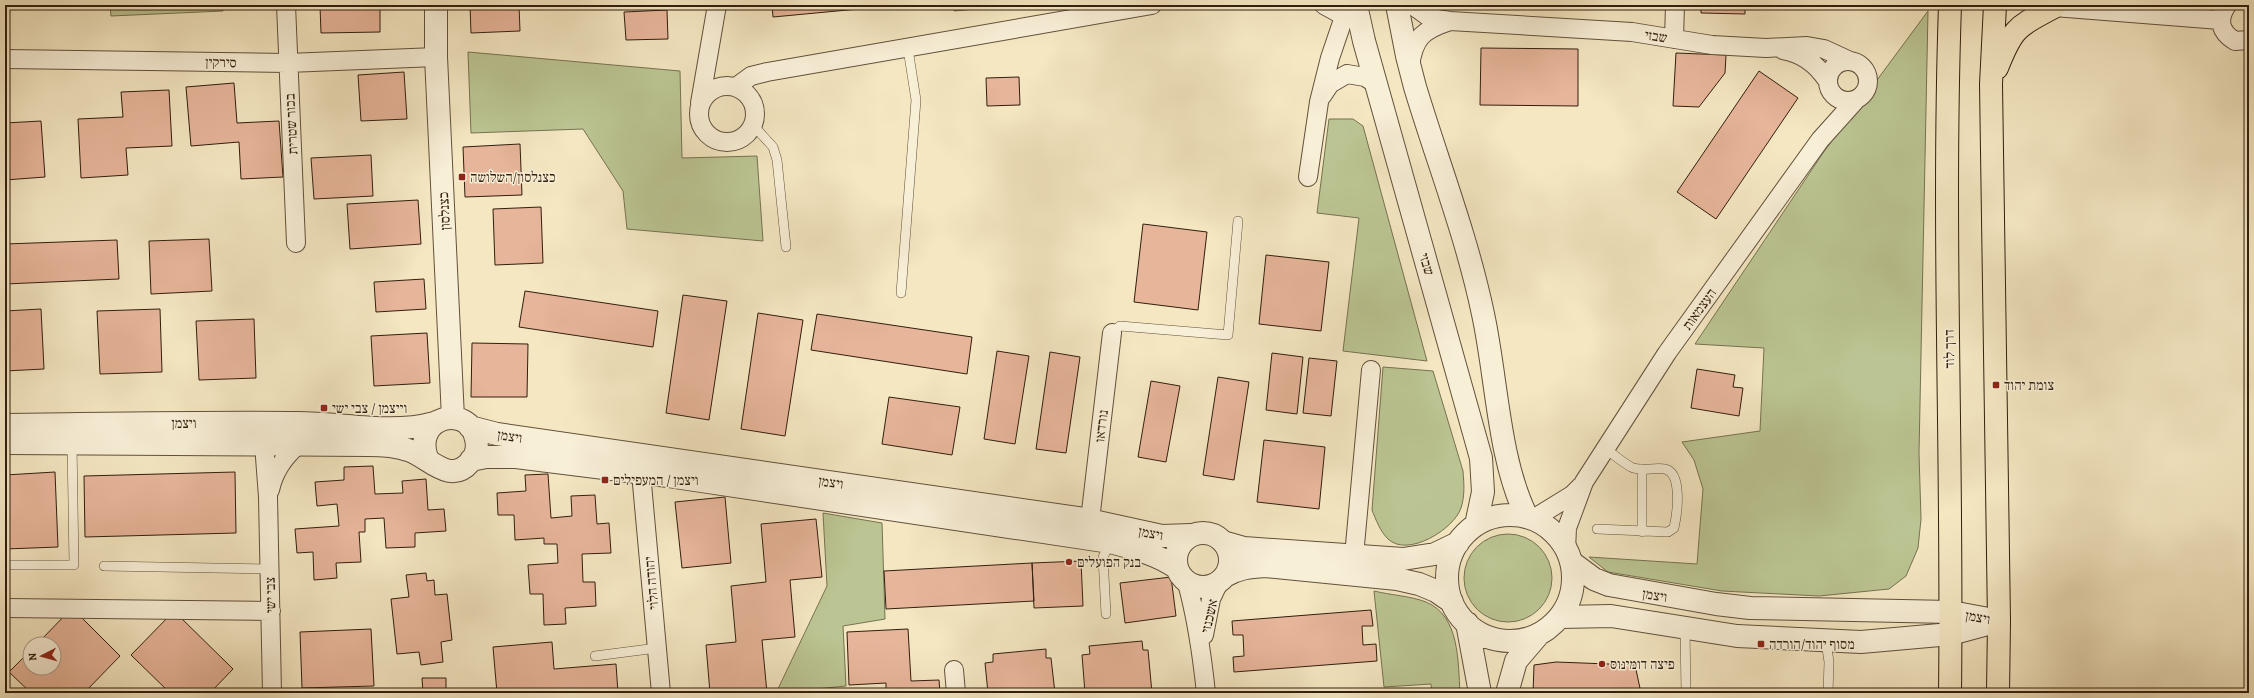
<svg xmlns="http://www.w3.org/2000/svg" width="2254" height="698" viewBox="0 0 2254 698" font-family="Alegreya,'Frank Ruhl Libre',serif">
<rect width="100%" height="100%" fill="#f4e7c2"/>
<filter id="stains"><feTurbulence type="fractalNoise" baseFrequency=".005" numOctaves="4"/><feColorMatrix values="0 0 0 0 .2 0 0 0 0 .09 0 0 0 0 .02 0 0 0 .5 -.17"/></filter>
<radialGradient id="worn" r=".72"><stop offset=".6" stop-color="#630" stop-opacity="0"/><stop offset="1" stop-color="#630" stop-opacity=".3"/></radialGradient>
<!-- green -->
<path fill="#bbc593" stroke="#767250" d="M110 5H223V11L111 16Z
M953 5H1021L954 11Z
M1928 11 1919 453 1921 519 1918 548 1906 576 1889 589 1819 596 1722 591 1608 572 1589 557 1697 564 1703 489 1694 460 1682 442 1760 431 1764 348 1695 344 1823 153Z
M468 52 680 71 682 158 757 156 763 241 627 229 623 191 583 129 471 133Z
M1329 119H1353L1363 126 1427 361 1343 351 1359 218 1317 213Z
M1383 367 1433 371 1463 471C1464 483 1465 496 1461 508 1454 529 1408 558 1388 539 1380 531 1376 520 1372 510Z
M823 513 882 523 885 619 843 626 846 686 776 693 827 586Z
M1464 578a44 44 0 1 1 88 0a44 44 0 1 1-88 0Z
M1374 591C1390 595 1411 596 1426 602 1460 616 1458 662 1460 693H1432L1431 684 1384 687Z"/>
<!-- building -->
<path fill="#e7b59a" stroke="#321e0e" d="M470 5H519L520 31 471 33Z
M772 5H901L773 17Z
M1701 5H1745V14L1701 13Z
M320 6H380V32L321 33Z
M667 10 668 39 626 40 624 12Z
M1481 48 1578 49V106L1480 105Z
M1676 53 1726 55 1725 73 1699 107 1673 106Z
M1759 71 1798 98 1716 219 1677 192Z
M404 72 407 119 361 121 358 75Z
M1019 77 1020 105 987 106 986 78Z
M234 83 237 123 279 121 283 177 241 179 239 142 191 146 186 87Z
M169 90 172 146 126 148 128 175 81 178 78 119 123 117 121 92Z
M41 121 45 177 5 180V123Z
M520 144 522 195 465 197 463 147Z
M371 155 373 196 314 199 311 158Z
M418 200 421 244 350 249 347 204Z
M541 207 543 263 495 265 493 209Z
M1143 224 1207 232 1198 310 1134 302Z
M209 239 212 291 151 294 149 241Z
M117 240 119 279 5 284V244Z
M1266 255 1329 262 1321 331 1259 324Z
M424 279 426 309 376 312 374 282Z
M525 291 658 311 653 347 519 327Z
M683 295 727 301 709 420 666 413Z
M41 309 44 369 5 371V311Z
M160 309 162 372 100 374 97 311Z
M758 313 803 320 785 436 741 429Z
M817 314 972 337 967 374 811 350Z
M254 319 256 378 199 380 196 321Z
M427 333 430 383 374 386 371 336Z
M472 343 528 344 527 397H471Z
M997 351 1029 356 1015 444 984 439Z
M1050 352 1080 357 1066 453 1036 449Z
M1272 353 1303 357 1297 414 1266 410Z
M1309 358 1337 361 1331 416 1303 413Z
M1697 369 1735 375 1733 387 1743 388 1739 416 1691 408Z
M1218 377 1249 382 1234 480 1203 475Z
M1151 381 1180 386 1166 462 1138 457Z
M889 397 960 407 952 455 882 444Z
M1264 440 1325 447 1319 509 1257 502Z
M373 466 375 494 403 493 402 481 426 479 428 510 444 509 446 531 415 533V547L386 548 384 518 365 519V532H359L361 562 336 563 337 578 314 580 313 552 297 553 295 529 339 526 337 504 317 506 315 482 344 480V467Z
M55 472 58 547 5 549V475Z
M235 472 236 533 85 537 84 476Z
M548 474 551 518 572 516 571 496 595 495 597 524 609 523 611 553 582 554 583 582H595L596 606 565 608 566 624 544 625 543 594H530L528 565 558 563 557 544H544V538L515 540 514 515H498L497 493 526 491 525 475Z
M725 497 731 563 682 568 675 502Z
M816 519 822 577 790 580 795 637 762 640 767 693H710L706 645 736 642 731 586 766 582 761 524Z
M1081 561 1083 606 1034 608 1032 563Z
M1032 563 1034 601 886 609 884 571Z
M426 573 427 581 434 580 435 595 447 594 452 640 441 642 443 662 421 665 419 652 397 654 391 599 409 597 406 575Z
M1171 577 1176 616 1125 623 1120 583Z
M72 608 120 656 84 693H31L9 672 30 651V668H54V644H37Z
M1371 610 1373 626H1362L1363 645 1376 644 1377 661 1234 672 1233 657 1244 656 1243 635H1233L1232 621Z
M174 611 233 669 210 693H170L131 655Z
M371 629 374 686 302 688 300 632Z
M908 629 911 681 939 680 940 693H886V683L849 685 847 632Z
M1142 641 1143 650H1148L1152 693H1085L1082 655 1090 654 1089 646Z
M552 642 554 669 616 664 618 693H497L493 647Z
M1046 649V658H1051L1055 693H988L985 663 993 662V654Z
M1556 662 1635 665 1641 693H1533L1534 665Z
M422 678H446V693H423Z"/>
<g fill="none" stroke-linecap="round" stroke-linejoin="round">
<defs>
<path id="service" d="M753 125 773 147 777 160 786 247
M901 293 916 100 908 49
M1112 333 1120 326 1228 335 1238 221
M1642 469V532
M1597 529 1668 532 1674 528C1677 515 1683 473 1665 469 1654 467 1641 472 1631 467 1622 462 1614 455 1606 449
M5 565H74L72 443
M104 566 270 569
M1106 614 1103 557 1110 543
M1685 628 1686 693
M1826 641 1829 662 1828 693
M595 656 657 648"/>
<path id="minor" d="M286 5 296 243
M1324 5 1344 16
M1412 5 1430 18 1450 21 1632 32 1712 45 1766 48 1807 46 1824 49 1850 61
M2227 5C2217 20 2220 32 2235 41L2249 40
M2054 7 2220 20
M1674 39 1675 5
M1783 50C1802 53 1817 65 1827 80
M5 59 288 63 436 57
M1828 81a20 20 0 1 1 40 0a20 20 0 1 1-40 0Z
M1410 66C1414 37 1423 30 1450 21
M699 114a28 28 0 1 1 56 0a28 28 0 1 1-56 0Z
M736 87 751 76 767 72 1152 5
M1322 96 1330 84 1347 74 1365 77 1376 84
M700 103 717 5
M1308 177 1319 102 1330 58 1348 5
M271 434 264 444 268 497 272 693
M641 473 661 693
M270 490C274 471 284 457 298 445
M1533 519 1572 495 1581 486
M1090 520 1112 333
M1566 550 1567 528 1584 482 1667 353 1820 140 1855 101
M1354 556 1371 370
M1187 583C1197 619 1202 655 1206 693
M5 608 271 611
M1204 635 1211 599 1219 582
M954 670 956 693"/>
<path id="tertiary" d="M436 5V57L453 418
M1356 5 1364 41 1481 458 1483 492 1476 525
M1397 5 1407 56 1415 87C1438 163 1467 237 1483 314 1497 378 1498 459 1527 517
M5 425C103 424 201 422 298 423 343 423 391 435 434 423
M470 427 497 434 1084 519 1162 536 1191 535
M5 443 369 445C382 445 396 446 408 450 428 456 450 486 470 462 476 456 478 447 476 439 469 403 412 416 427 458
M471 460 486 457H516L668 476 1110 542C1133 548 1157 554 1177 568
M1447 578a63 63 0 1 1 126 0a63 63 0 1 1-126 0Z
M1176 560a27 27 0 1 1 54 0a27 27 0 1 1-54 0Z
M1223 542 1244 548 1403 559 1435 554 1458 543
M1571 562 1594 579 1609 585 1716 604 1750 608 1951 612 1994 620
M1225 576C1238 568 1250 567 1265 566L1397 579 1419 584 1436 591 1452 602
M1561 617 1611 616 1737 636 1861 642 1951 634 1999 621
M1467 623 1480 693
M1507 693 1516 661 1539 634"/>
<path id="primary" d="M1995 5 1991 84 1999 621 1998 693
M1997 68C2013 27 2017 27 2054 7L2052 5
M1950 693C1953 464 1942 234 1950 5"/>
</defs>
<!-- service casing -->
<use href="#service" stroke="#62503b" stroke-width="10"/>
<!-- minor casing -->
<use href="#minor" stroke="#62503b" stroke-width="20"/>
<!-- tertiary casing -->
<use href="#tertiary" stroke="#62503b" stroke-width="24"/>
<!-- primary casing -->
<use href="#primary" stroke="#321e0e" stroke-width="24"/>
<!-- service -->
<use href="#service" stroke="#f8efd7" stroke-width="9"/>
<!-- minor -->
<use href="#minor" stroke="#f8efd7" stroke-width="18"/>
<!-- tertiary -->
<use href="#tertiary" stroke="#f8efd7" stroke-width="22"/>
<!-- primary -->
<use href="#primary" stroke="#f4e7c2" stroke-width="22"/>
</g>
<!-- markers -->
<g fill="#8f2418" stroke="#f8efd7" stroke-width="1.5">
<rect x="458" y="173" width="8" height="8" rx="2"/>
<rect x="1992" y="381" width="8" height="8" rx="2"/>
<rect x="320" y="404" width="8" height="8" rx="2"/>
<rect x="601" y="476" width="8" height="8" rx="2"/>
<circle cx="1069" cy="562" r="4"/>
<rect x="1757" y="640" width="8" height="8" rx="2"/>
<circle cx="1602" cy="664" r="4"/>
</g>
<g text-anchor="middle" stroke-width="3" stroke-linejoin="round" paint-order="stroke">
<!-- street labels -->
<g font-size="14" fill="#321e0e" stroke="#f8efd7">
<text transform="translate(1656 36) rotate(9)" y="5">שבזי</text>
<text transform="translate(221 62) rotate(1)" y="5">סירקין</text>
<text transform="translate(291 124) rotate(-93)" y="5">בכור שטרית</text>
<text transform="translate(444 211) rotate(-93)" y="5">כצנלסון</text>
<text transform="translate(1427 264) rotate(74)" y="5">שבזי</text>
<text transform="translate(1699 309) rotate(-54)" y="5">העצמאות</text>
<text transform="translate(1949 349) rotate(-91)" y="5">דרך לוד</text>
<text x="184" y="428">ויצמן</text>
<text transform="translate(1101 426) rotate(-83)" y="5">נורדאו</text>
<text transform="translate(510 436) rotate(9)" y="5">ויצמן</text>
<text transform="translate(831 482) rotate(8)" y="5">ויצמן</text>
<text transform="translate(1151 533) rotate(11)" y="5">ויצמן</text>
<text transform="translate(651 583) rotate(-95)" y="5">יהודה הלוי</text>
<text transform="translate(270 595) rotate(-91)" y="5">צבי ישי</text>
<text transform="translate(1655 595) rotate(9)" y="5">ויצמן</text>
<text transform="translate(1209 616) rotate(-77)" y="5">אשכנזי</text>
<text transform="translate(1978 617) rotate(10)" y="5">ויצמן</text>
</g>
<!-- poi labels -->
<g font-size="14" fill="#321e0e" stroke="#f8efd7" text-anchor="start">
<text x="470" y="182">כצנלסון/השלושה</text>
<text x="2004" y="390">צומת יהוד</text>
<text x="332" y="413">וייצמן / צבי ישי</text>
<text x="613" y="485">ויצמן / המעפילים</text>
<text x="1077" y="567">בנק הפועלים</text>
<text x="1769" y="649">מסוף יהוד/הורדה</text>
<text x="1610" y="669">פיצה דומינוס</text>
</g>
</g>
<!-- margin -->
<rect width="2254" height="698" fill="none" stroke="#f4e7c2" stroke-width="20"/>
<rect x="6" y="6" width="2242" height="686" fill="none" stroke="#321e0e" stroke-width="2"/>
<rect x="10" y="10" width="2234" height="678" fill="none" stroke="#321e0e"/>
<!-- north arrow -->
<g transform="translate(42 656) rotate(264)"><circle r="19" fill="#f8efd7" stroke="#a99b87"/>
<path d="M0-3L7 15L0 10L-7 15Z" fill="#8f2418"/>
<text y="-6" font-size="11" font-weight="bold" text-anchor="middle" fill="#321e0e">N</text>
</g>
<rect width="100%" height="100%" filter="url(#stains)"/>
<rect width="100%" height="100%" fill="url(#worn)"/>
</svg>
